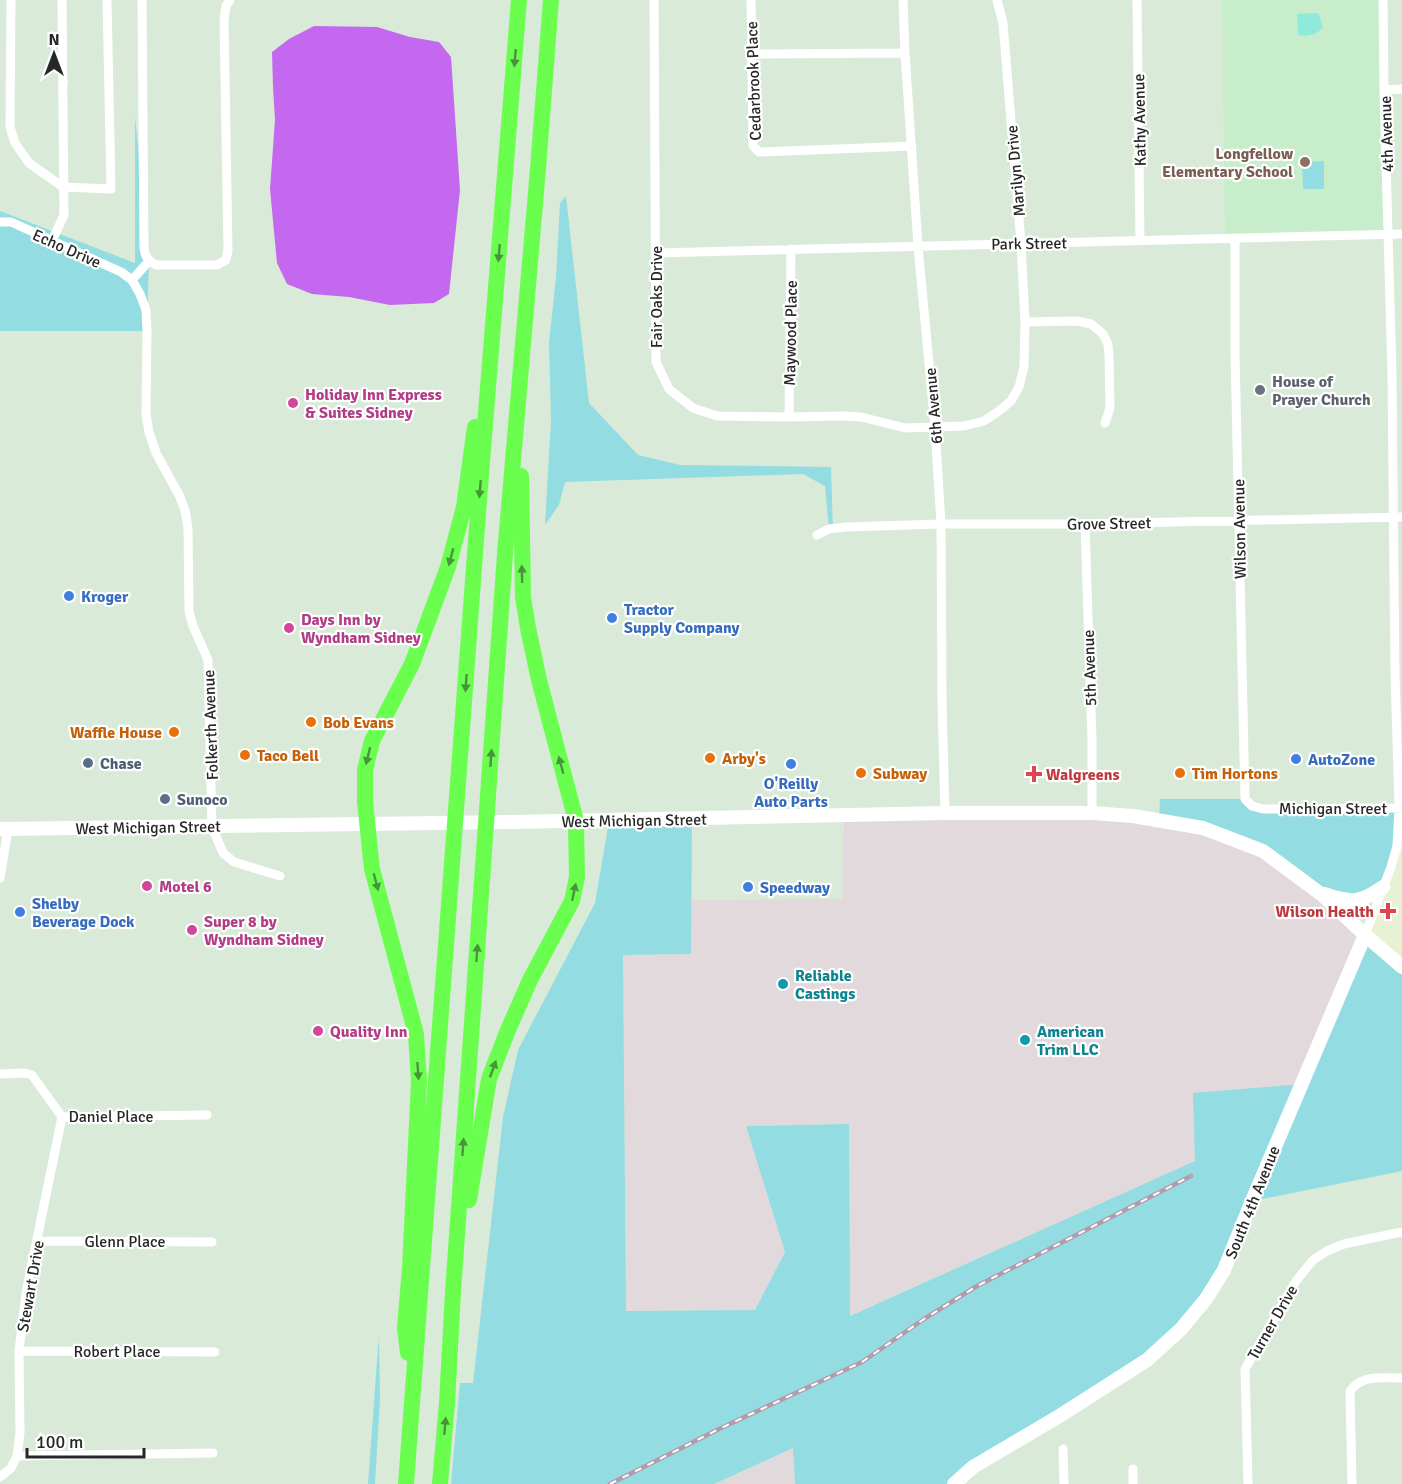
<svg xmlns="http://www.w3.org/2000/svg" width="1402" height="1484" viewBox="0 0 1402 1484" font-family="Signika,sans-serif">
<rect width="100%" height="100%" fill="#d9ead8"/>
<!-- industrial -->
<path fill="#e2d9dc" d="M844 816H1133L1263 851 1365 935 1302 1084 1196 1161 849 1316V1124L746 1126 785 1252 755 1310 626 1311 623 955 691 954V900L842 899Z
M794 1448 795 1484H714Z"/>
<!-- education -->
<path fill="#c7edca" d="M1222 0H1384L1389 234 1225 238Z"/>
<!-- medical -->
<path fill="#e7f2d5" d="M1402 808V967L1365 935Z"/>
<!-- green -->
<path fill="#93dde2" d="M135 116 149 261 147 331H0V211L135 263Z
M1324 161V189H1303L1302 162Z
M566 196 589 403 638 455 680 465 831 467 833 529H829L825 486 803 474 565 482 559 505 545 525 551 420 549 343 556 277 560 203Z
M1160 799H1245L1252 806 1399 808 1397 846 1383 887 1343 900 1263 851 1159 820Z
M692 819 691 954 623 955 626 1311 755 1310 785 1252 746 1126 849 1124 850 1316 1195 1161 1193 1093 1302 1084 1365 935 1402 967V1171L1252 1201 1224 1270 1181 1329 954 1484H795L793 1448 714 1484H451L460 1383H473L503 1117 518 1050 595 903 609 821Z
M379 1334 380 1399 375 1484H368Z"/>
<!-- pitch -->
<path fill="#8feadb" d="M1318 13 1323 27C1317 35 1307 37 1298 35L1297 14Z"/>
<!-- water -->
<path fill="#c469ef" d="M314 26 377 27 410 37 439 42 451 57 460 190 449 294 434 303 390 305 349 297 312 294 287 284 277 263 270 189 275 120 273 87 272 52 289 39Z"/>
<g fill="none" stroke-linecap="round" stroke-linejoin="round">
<!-- street -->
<path stroke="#fff" stroke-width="9" d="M11 0 10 127 15 143 29 163 63 187 111 189 107 0
M142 0 144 248C145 257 148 260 156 265H217L226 260 228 250 224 20 226 6 230 0
M654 0 656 362 669 389 693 408 717 416 789 417 844 416 861 417 905 428 964 426 984 421 999 411 1011 401 1019 387 1024 367 1025 322 1021 243 1003 23 997 0
M751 0 753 146 759 152 912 146
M903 0 905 53 918 246 935 427 941 524 942 702 945 813
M1137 0 1140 240
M751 54 905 53
M1384 90 1402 89
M0 222H11L121 272 132 280 140 294 146 310 147 331 146 415 149 432 156 453 179 495 185 510 188 528 189 612 193 626 208 660 212 827 223 853 234 862 280 876
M1235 238V354L1245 799 1252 806 1263 809 1402 808
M52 241 64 215 62 0
M656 253 1402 234
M132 280 149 261
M1025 322 1077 321 1091 324 1103 334 1108 344 1109 357 1110 408 1105 423
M789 417 791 249
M1085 524 1092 740V813
M817 535 829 529 846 527 941 524H1085L1402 517
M0 878 8 829
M1365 935 1391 867 1397 846 1399 808 1395 673 1392 376 1384 90 1383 0
M0 1074 24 1073 32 1075 62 1117
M62 1117 207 1115
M37 1241 212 1242
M19 1351 215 1352
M1063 1449 1064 1484
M17 1456 213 1453
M1133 1469V1484
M0 1477 11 1468 17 1456 20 1433 19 1351 26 1293 62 1117
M1248 1484 1245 1369 1296 1281 1313 1260 1327 1251 1344 1244 1402 1232
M1352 1484 1350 1391C1362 1374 1383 1378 1402 1378"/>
<!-- secondary -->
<path stroke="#fff" stroke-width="14" d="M0 829 513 822 945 813H1092L1133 816 1203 828 1263 851 1321 894 1365 935 1402 967
M1324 894C1351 903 1359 904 1383 887
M954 1484 973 1467 1061 1415 1147 1360 1181 1329 1206 1299 1224 1270 1252 1201 1365 935"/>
<!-- highway -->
<path stroke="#6aff4f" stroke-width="16" d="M469 1200 489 1079 508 1030 530 980 572 901 577 877 576 821 539 680 528 628 523 597 521 476
M408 1353 405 1328 410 1268 419 1082 416 1034 372 869 365 802V770L372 741 412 664 448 567 464 507 475 427
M406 1484 479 500 519 0
M440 1484 447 1403 453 1292 505 554 538 169 551 0"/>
<defs>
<path id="rail" d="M610 1484 719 1429 862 1362 924 1319 977 1286 1191 1176"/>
</defs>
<!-- rail casing -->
<use href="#rail" stroke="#b29bac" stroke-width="4.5"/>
<!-- rail -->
<use href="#rail" stroke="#fff" stroke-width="2" stroke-dasharray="7" stroke-linecap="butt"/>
</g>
<!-- one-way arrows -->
<defs><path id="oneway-solid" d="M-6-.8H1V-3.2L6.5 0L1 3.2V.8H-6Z" transform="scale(1.5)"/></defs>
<g fill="#48933b">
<use href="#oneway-solid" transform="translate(515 58) rotate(95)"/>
<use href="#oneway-solid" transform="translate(499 253) rotate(95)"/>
<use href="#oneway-solid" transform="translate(480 489) rotate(95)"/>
<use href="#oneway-solid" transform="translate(451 557) rotate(105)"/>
<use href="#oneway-solid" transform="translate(522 574) rotate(-91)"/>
<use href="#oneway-solid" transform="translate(466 683) rotate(94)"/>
<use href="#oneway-solid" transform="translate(368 756) rotate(104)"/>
<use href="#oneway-solid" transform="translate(491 758) rotate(-86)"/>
<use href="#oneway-solid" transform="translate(561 765) rotate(-105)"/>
<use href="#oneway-solid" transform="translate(376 882) rotate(75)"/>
<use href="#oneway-solid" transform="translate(574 892) rotate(-78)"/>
<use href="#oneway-solid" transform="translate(477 953) rotate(-86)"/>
<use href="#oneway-solid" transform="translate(493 1069) rotate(-70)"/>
<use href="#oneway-solid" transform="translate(418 1071) rotate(86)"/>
<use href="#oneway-solid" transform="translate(463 1147) rotate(-86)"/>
<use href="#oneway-solid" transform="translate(445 1426) rotate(-85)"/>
</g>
<!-- markers -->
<circle fill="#8d6e63" stroke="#fff" stroke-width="2" cx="1305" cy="162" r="6"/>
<circle fill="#6b7280" stroke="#fff" stroke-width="2" cx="1260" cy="390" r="6"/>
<g fill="#d1479c" stroke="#fff" stroke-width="2">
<circle cx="293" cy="403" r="6"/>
<circle cx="289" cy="628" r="6"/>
<circle cx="147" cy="886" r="6"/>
<circle cx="192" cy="930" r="6"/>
<circle cx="318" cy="1031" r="6"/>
</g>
<g fill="#3f7fe0" stroke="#fff" stroke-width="2">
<circle cx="69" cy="596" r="6"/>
<circle cx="612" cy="618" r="6"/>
<circle cx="1296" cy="759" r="6"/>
<circle cx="791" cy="764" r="6"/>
<circle cx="748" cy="887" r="6"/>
<circle cx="20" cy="912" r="6"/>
</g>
<g fill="#e8710a" stroke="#fff" stroke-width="2">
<circle cx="311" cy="722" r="6"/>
<circle cx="174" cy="732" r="6"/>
<circle cx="245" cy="755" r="6"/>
<circle cx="710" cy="758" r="6"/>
<circle cx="861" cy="773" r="6"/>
<circle cx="1180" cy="773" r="6"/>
</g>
<g fill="#5c6f8a" stroke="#fff" stroke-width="2">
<circle cx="88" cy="763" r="6"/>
<circle cx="165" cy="799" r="6"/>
</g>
<g fill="#e0444e" stroke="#fff" stroke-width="2">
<path d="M1031 765h6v6h6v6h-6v6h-6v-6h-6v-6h6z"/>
<path d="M1385 902h6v6h6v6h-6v6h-6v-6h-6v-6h6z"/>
</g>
<g fill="#0f9aa8" stroke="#fff" stroke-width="2">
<circle cx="783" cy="984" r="6"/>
<circle cx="1025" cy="1040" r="6"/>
</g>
<g text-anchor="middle" stroke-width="4.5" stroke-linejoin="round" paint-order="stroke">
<!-- street labels -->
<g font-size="16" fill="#272727" stroke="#fff">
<text transform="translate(753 81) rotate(-92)" y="6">Cedarbrook Place</text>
<text transform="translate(1139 120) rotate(-91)" y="6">Kathy Avenue</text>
<text transform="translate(1386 134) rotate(-92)" y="6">4th Avenue</text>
<text transform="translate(1015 171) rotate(-95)" y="6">Marilyn Drive</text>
<text transform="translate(1029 243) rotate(-1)" y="6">Park Street</text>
<text transform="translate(67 248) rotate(24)" y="6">Echo Drive</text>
<text transform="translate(656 297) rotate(-90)" y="6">Fair Oaks Drive</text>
<text transform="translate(790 333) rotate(-89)" y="6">Maywood Place</text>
<text transform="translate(933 406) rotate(-95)" y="6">6th Avenue</text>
<text transform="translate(1109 523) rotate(-1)" y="6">Grove Street</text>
<text transform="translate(1239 529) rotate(-91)" y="6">Wilson Avenue</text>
<text transform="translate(1089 668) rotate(-92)" y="6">5th Avenue</text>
<text transform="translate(210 725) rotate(-92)" y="6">Folkerth Avenue</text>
<text x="1333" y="814">Michigan Street</text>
<text transform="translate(634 820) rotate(-1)" y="6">West Michigan Street</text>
<text transform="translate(148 827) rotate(-1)" y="6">West Michigan Street</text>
<text x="111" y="1122">Daniel Place</text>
<text transform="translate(1252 1202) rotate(-68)" y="6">South 4th Avenue</text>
<text x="125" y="1247">Glenn Place</text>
<text transform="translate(30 1286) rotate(-80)" y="6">Stewart Drive</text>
<text transform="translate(1272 1322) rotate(-60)" y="6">Turner Drive</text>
<text x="117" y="1357">Robert Place</text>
</g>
<!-- education labels -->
<g font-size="16" font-weight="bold" fill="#785e54" stroke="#fff" text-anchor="end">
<text x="1293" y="159">Longfellow<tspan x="1293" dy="18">Elementary School</tspan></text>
</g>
<!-- worship labels -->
<g font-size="16" font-weight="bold" fill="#5b616d" stroke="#fff" text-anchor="start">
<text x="1272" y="387">House of<tspan x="1272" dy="18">Prayer Church</tspan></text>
</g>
<!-- hotel labels -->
<g font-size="16" font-weight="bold" fill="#b23c85" stroke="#fff" text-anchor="start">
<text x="305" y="400">Holiday Inn Express<tspan x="305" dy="18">&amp; Suites Sidney</tspan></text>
<text x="301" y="625">Days Inn by<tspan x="301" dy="18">Wyndham Sidney</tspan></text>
<text x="159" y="892">Motel 6</text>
<text x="204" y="927">Super 8 by<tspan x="204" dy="18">Wyndham Sidney</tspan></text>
<text x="330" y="1037">Quality Inn</text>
</g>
<!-- shop labels -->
<g font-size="16" font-weight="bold" fill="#366cbe" stroke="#fff" text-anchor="start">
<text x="81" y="602">Kroger</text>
<text x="624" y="615">Tractor<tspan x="624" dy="18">Supply Company</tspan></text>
<text x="1308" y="765">AutoZone</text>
<text x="791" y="789" text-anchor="middle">O'Reilly<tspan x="791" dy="18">Auto Parts</tspan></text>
<text x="760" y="893">Speedway</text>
<text x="32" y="909">Shelby<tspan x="32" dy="18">Beverage Dock</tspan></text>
</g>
<!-- food labels -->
<g font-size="16" font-weight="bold" fill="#c56008" stroke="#fff" text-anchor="start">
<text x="323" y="728">Bob Evans</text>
<text x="162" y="738" text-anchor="end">Waffle House</text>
<text x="257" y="761">Taco Bell</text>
<text x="722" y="764">Arby's</text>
<text x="873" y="779">Subway</text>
<text x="1192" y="779">Tim Hortons</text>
</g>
<!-- service labels -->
<g font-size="16" font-weight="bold" fill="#4e5e75" stroke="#fff" text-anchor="start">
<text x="100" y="769">Chase</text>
<text x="177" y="805">Sunoco</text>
</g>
<!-- health labels -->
<g font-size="16" font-weight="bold" fill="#be3a42" stroke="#fff" text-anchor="start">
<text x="1046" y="780">Walgreens</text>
<text x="1374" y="917" text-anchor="end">Wilson Health</text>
</g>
<!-- culture labels -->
<g font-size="16" font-weight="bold" fill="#0d838f" stroke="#fff" text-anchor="start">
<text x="795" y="981">Reliable<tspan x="795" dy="18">Castings</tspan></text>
<text x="1037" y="1037">American<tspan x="1037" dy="18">Trim LLC</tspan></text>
</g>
</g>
<!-- north arrow -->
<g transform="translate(54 54)" stroke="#ffffff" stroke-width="4.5" paint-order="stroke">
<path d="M0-4.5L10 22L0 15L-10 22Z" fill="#272727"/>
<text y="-9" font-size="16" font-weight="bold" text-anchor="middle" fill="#272727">N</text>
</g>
<!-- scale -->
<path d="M27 1448v9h117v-9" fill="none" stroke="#272727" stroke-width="3"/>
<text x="36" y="1448" font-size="18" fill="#272727" stroke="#ffffff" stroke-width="4.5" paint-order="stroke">100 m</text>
</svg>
